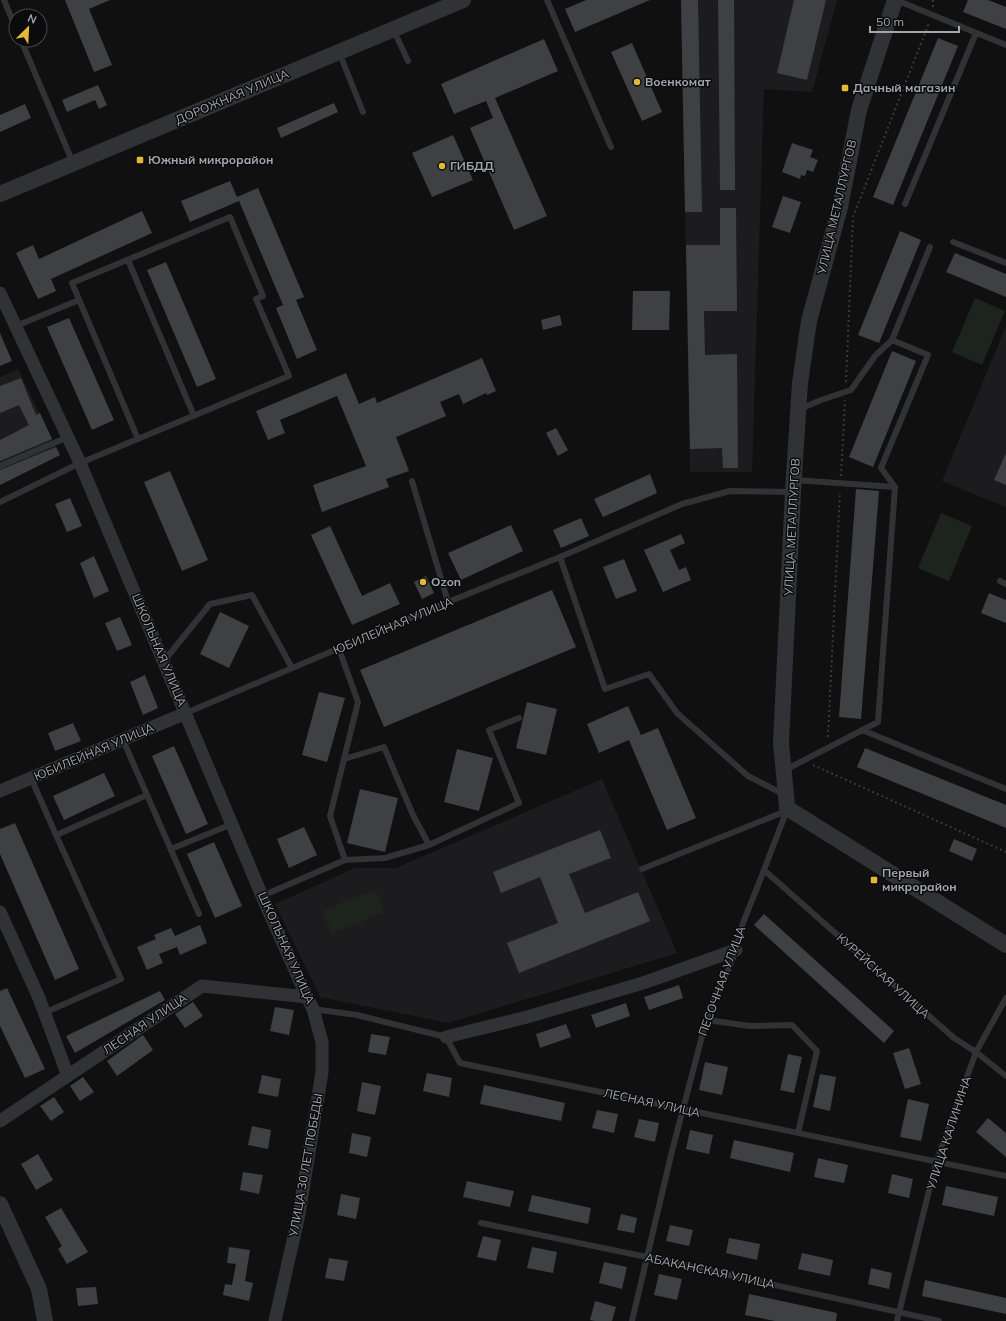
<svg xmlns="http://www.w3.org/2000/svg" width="1006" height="1321" viewBox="0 0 1006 1321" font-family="Mulish,sans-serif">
<rect width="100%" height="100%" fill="#101011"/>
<!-- built -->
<path fill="#1c1c1e" d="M681 0H837L812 92 764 89 752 472H690Z
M1006 326V507L942 481Z
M18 369 60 455 0 485V377Z
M602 779 677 953 448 1023 320 997 275 904 355 868H396Z"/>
<!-- green -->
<path fill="#1d241e" d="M975 298 1005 311 982 365 952 352Z
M941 513 972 526 949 581 918 568Z
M375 889 385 912 332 934 322 911Z"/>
<!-- building -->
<path fill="#3f4044" d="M65 0H110L89 9 112 65 94 72Z
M586 0H650L575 32 565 9Z
M681 0H698L702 212H685Z
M718 0H734L735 190H720Z
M794 0H826L807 80 777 73Z
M968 0H988L1006 7V29L963 12Z
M938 38 958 46 893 205 873 197Z
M544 39 558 71 495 98 547 216 514 230 470 128 493 118 486 101 454 114 441 84Z
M632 43 662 112 642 121 611 52Z
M98 85 107 105 99 109 95 100 67 112 62 100Z
M334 103 338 112 281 138 277 128Z
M25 104 31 118 0 132V115Z
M453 135 473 180 432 197 412 153Z
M792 143 813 150 810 157 818 160 813 172 807 170 805 176 801 175 800 179 782 172Z
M230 181 237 197 258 188 304 297 296 300 317 350 297 359 276 308 283 305 239 201 190 222 181 201Z
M783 196 801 202 790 233 772 227Z
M720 208H736L737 311H704L705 355 737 354 738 468H723L722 448 690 449 686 245H720Z
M142 211 152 233 51 279 56 291 38 299 16 253 33 245 39 259Z
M900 231 921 240 879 343 858 335Z
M955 253 1006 274V297L946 272Z
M166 262 216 379 197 387 147 270Z
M633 291H670L669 330H632Z
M560 315 562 325 543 330 541 320Z
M69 318 114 420 92 430 47 327Z
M0 333 12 361 0 366Z
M892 351 916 361 873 467 849 457Z
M482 358 496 391 487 395 486 393 463 404 459 394 440 402 446 416 396 437 409 471 386 479 389 487 322 512 313 485 366 466 337 396 280 420 285 433 268 440 256 411 346 373 359 404 375 397 377 403Z
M21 378 36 415 40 413 52 439 0 461V440L29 425 19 405 0 413V386Z
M556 428 568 450 558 456 546 433Z
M56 447 60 455 0 485V470Z
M1006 453V485L994 480Z
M170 471 208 560 182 571 144 482Z
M650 474 657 493 603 517 594 499Z
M856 489 879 491 861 719 839 717Z
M70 498 82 526 67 532 55 504Z
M581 518 589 536 561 548 553 530Z
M511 525 523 551 461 580 448 553Z
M330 526 362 596 390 583 400 604 352 625 311 535Z
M681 534 685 543 670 550 679 570 686 567 691 580 663 592 644 550Z
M94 556 109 591 94 598 80 563Z
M624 559 637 591 616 599 603 567Z
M426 576 434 593 422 599 414 582Z
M552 590 576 647 384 727 360 670Z
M989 593 1006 600V623L981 613Z
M220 612 249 626 229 668 200 654Z
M120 617 132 645 117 651 105 623Z
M145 675 158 708 143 715 130 682Z
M319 692 345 698 327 762 302 755Z
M527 702 557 709 546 755 516 748Z
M628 706 641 735 658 728 696 818 667 830 629 740 599 753 587 724Z
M73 723 81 741 55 751 48 733Z
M174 746 208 824 186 834 152 756Z
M865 748 1006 805V828L857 767Z
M457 749 493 758 479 811 444 802Z
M104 773 115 796 64 820 53 796Z
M360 789 398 798 385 852 347 843Z
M15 823 79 969 55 980 0 854V829Z
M304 827 317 855 289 868 277 839Z
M600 830 611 858 569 874 585 913 638 892 650 921 519 973 507 943 558 923 540 877 501 893 493 872Z
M954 839 977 849 972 861 949 851Z
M214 842 242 906 215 918 187 854Z
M764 914 894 1031 884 1043 754 925Z
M200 925 207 943 180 955 177 947 159 954 163 963 147 970 137 947 156 939 154 935 171 928 175 936Z
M679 985 683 998 649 1010 644 997Z
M7 988 45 1069 25 1078 0 1026V991Z
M160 991 165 1000 75 1053 66 1036Z
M193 1002 203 1016 185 1028 175 1014Z
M626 1003 630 1016 596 1028 591 1015Z
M275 1007 294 1010 289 1035 270 1031Z
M566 1024 571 1037 540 1048 536 1034Z
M371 1034 390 1037 386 1055 368 1052Z
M143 1035 153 1050 117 1076 107 1061Z
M909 1048 921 1084 905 1089 893 1053Z
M788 1054 802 1057 794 1093 780 1090Z
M705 1062 728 1067 722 1095 699 1090Z
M427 1073 452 1078 449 1097 423 1091Z
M820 1074 836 1077 830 1111 813 1107Z
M262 1075 281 1079 278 1097 258 1093Z
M83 1077 94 1092 80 1101 70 1086Z
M362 1082 381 1086 375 1115 357 1111Z
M484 1085 565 1103 561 1121 480 1104Z
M54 1097 64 1112 51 1121 40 1106Z
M908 1099 929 1104 921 1141 900 1137Z
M597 1110 618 1114 614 1133 592 1128Z
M988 1118 1006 1133V1157L976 1132Z
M639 1119 659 1123 655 1142 634 1137Z
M252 1126 271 1130 268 1149 248 1145Z
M690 1130 713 1135 709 1154 686 1149Z
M352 1133 371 1137 367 1157 349 1153Z
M734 1140 794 1153 790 1172 730 1158Z
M38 1154 53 1180 36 1190 21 1164Z
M818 1158 848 1165 844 1183 814 1177Z
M243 1172 263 1175 259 1194 240 1190Z
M892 1174 913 1179 909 1198 888 1193Z
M467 1181 514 1191 510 1207 463 1197Z
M946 1186 998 1197 994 1216 942 1205Z
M341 1194 360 1198 356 1219 337 1215Z
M532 1195 591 1208 588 1224 528 1211Z
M61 1208 88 1252 67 1264 58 1249 62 1246 45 1217Z
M621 1214 637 1218 634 1233 617 1230Z
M670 1225 693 1230 689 1246 666 1241Z
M483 1236 501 1240 496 1261 477 1257Z
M729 1238 760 1244 757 1260 726 1253Z
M229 1247 250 1250 245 1281 253 1283 249 1301 223 1295 225 1284 232 1285 236 1264 227 1263Z
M532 1247 557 1252 553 1273 527 1268Z
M802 1253 833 1260 830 1276 798 1269Z
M329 1258 348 1261 344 1281 325 1278Z
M604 1262 627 1267 622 1289 599 1283Z
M871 1268 892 1273 889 1289 868 1284Z
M659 1274 682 1279 677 1300 654 1295Z
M925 1280 1006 1298V1314L922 1296Z
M96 1287 98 1304 78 1306 76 1288Z
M749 1294 837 1313 836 1321H775L745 1315Z
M595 1301 616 1307 612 1321H595L590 1320Z"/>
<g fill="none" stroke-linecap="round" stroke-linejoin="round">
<!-- path -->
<path stroke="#37393d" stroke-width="2" stroke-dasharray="2 3" stroke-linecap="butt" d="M933 7V0
M846 382 853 217 929 23
M841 476 845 400
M828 737 840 492
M813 765 1006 852"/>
<!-- service -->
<path stroke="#313236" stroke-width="6" d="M4 0 16 29
M547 0 611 147
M896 0 1006 45
M394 31 408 61
M21 40 73 163
M339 52 363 112
M905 204 976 33
M953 242 1006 263
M128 260 194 416
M16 326 79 300
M800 409 821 400 851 390 875 356 892 340 930 247
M0 466 68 437
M794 480 895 487
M412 481 448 602
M0 502 80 463 289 376 256 299 263 296 230 217 72 283 138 439
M560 557 605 689 649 674 677 713 748 776 785 795
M1000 581 1006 584
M164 661 210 604 252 595 292 668
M186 713 448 602 560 557 682 504 730 491 793 492
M862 730 1006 789
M123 740 199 914
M344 759 384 747 413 815 429 845 385 858 345 860
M785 770 878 722 895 487 881 468 928 355 892 340
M31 778 56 835 147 795
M429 845 519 803 489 730 519 718
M171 849 232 824
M642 869 786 811
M764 870 954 1038 976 1052 1006 1076
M262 896 345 860 330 816 358 702 339 649
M313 1009 357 1015 446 1037 460 1063 1006 1176
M44 1013 121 979 56 835
M707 1020 750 1026 792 1025 817 1051 798 1133
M481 1223 647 1257 939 1321
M632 1321 672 1151 705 1025 714 999 730 966 736 950 743 923 764 870 787 810
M897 1321 936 1162 976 1052 1006 998"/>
<!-- minor -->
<path stroke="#313236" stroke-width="13" d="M0 293 80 463 262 896 307 997 313 1009 322 1042V1072L299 1214 275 1321
M0 791 186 713
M0 912 39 998 68 1076
M446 1037 527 1017 643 983 736 950
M0 1121 202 986 307 997"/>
<!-- tertiary -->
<path stroke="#313236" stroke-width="16" d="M895 0 859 110 840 207 809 321 800 383 793 492 781 743 787 806V808L1006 945
M0 194 463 0
M0 1204 39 1289 45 1321"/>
</g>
<!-- markers -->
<g fill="#e4b835" stroke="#0b0b0c" stroke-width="1.5">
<circle cx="637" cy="82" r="4"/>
<rect x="841" y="84" width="8" height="8" rx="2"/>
<rect x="136" y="156" width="8" height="8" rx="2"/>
<circle cx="442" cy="166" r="4"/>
<circle cx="423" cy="582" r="4"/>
<rect x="870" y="876" width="8" height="8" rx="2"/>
</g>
<g text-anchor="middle" stroke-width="3" stroke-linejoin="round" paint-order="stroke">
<!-- poi labels -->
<g font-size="12" font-weight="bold" fill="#a2a6b1" stroke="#0b0b0c" text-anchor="start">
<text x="645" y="86">Военкомат</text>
<text x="853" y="92">Дачный магазин</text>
<text x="148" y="164">Южный микрорайон</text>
<text x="450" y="170">ГИБДД</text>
<text x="431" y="586">Ozon</text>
<text x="882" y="877">Первый<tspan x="882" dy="14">микрорайон</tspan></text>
</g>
<!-- street labels -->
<g font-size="12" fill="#a2a6b1" stroke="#0b0b0c">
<text transform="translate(232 97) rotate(-23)" y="4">ДОРОЖНАЯ УЛИЦА</text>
<text transform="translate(837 207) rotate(-77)" y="4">УЛИЦА МЕТАЛЛУРГОВ</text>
<text transform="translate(792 527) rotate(-87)" y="4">УЛИЦА МЕТАЛЛУРГОВ</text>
<text transform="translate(393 626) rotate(-23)" y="4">ЮБИЛЕЙНАЯ УЛИЦА</text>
<text transform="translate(159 650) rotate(67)" y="4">ШКОЛЬНАЯ УЛИЦА</text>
<text transform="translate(94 752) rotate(-23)" y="4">ЮБИЛЕЙНАЯ УЛИЦА</text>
<text transform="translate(286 948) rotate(66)" y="4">ШКОЛЬНАЯ УЛИЦА</text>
<text transform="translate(883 976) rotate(42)" y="4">КУРЕЙСКАЯ УЛИЦА</text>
<text transform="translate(722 981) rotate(-70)" y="4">ПЕСОЧНАЯ УЛИЦА</text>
<text transform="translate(145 1024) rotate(-34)" y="4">ЛЕСНАЯ УЛИЦА</text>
<text transform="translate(652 1103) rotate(12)" y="4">ЛЕСНАЯ УЛИЦА</text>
<text transform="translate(949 1133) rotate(-72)" y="4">УЛИЦА КАЛИНИНА</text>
<text transform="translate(306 1165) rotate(-80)" y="4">УЛИЦА 30 ЛЕТ ПОБЕДЫ</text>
<text transform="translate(710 1271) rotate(12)" y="4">АБАКАНСКАЯ УЛИЦА</text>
</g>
</g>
<!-- north arrow -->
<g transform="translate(28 28) rotate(24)"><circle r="19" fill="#0b0b0c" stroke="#47494e"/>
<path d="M0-3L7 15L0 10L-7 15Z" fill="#e4b835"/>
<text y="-6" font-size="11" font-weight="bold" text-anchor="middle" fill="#a2a6b1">N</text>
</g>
<!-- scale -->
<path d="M870 26v6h89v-6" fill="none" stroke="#a2a6b1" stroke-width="2"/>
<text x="876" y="26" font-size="12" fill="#a2a6b1" stroke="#0b0b0c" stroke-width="3" paint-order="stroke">50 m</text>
</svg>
